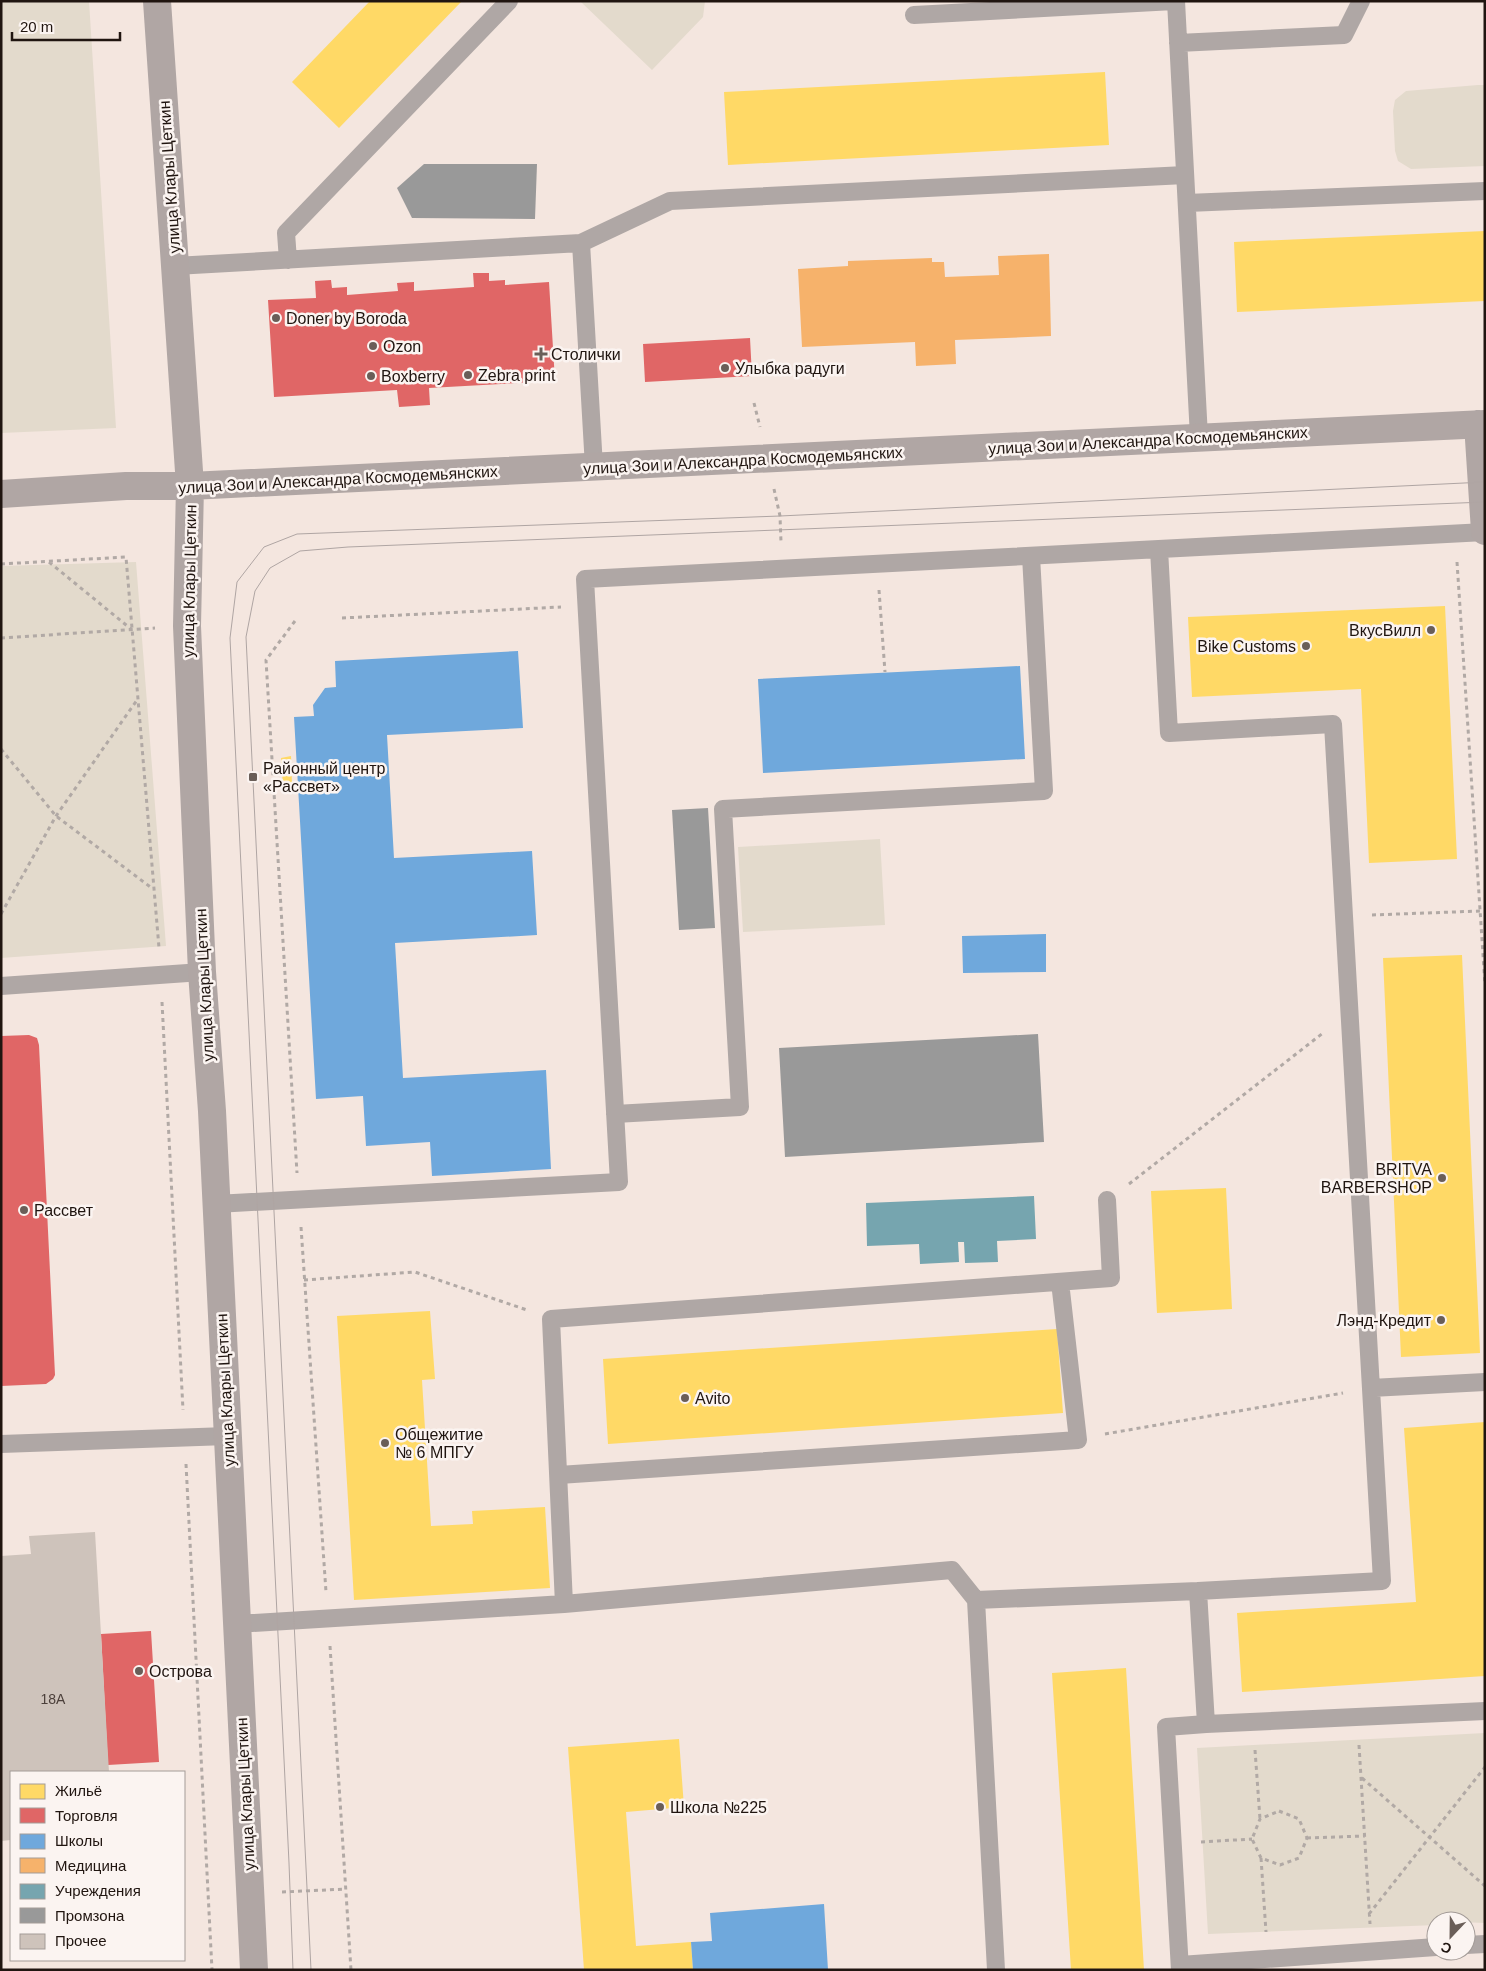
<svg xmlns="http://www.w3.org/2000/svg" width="1486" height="1971" viewBox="0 0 1486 1971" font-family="Helvetica,sans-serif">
<rect width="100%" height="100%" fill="#f4e6df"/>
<!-- green -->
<path fill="#e3dacc" d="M1 1H89L116 428 1 433Z
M705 1 703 17 652 70 581 2Z
M1478 85H1485V166L1411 169 1398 161 1395 151 1393 111 1395 100 1406 91Z
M136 562 166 946 1 958V566Z
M880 839 885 925 743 932 738 847Z
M1485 1733V1923L1436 1921V1925L1208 1934 1197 1748Z"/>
<!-- homes -->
<path fill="#ffd966" d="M370 1H462L339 128 292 82Z
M1105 72 1109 145 728 165 724 92Z
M1485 231V301L1237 312 1234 242Z
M1445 606 1457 859 1369 863 1361 689 1192 697 1188 617Z
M291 756 292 786H283L281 758Z
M1462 955 1480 1353 1401 1357 1383 958Z
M1226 1188 1232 1309 1157 1313 1151 1191Z
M430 1311 435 1379 422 1380 431 1526 473 1524 472 1511 545 1507 550 1588 354 1600 337 1316Z
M1057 1329 1063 1413 608 1444 603 1359Z
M1485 1422V1676L1242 1692 1237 1613 1416 1602 1404 1428Z
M1126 1668 1144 1970H1071L1052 1673Z
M679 1739 684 1807 626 1812 636 1946 691 1942 693 1970H584L568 1747Z"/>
<!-- shops -->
<path fill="#e06666" d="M473 273H489V281L505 280V285L549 282 555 381 429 388 430 405 399 407 397 390 274 397 268 300 316 298 315 281 331 280 332 288 347 287V295L398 291 397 283 414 282V291L474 287Z
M750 338 752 376 645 382 643 344Z
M29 1035 37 1038 39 1045 55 1375 53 1379 46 1384 1 1386V1036Z
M151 1631 159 1762 108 1765 101 1634Z"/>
<!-- schools -->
<path fill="#6fa8dc" d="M518 651 523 728 387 735 394 858 532 851 537 935 395 943 403 1078 546 1070 551 1169 432 1176 430 1142 366 1146 363 1096 316 1099 294 717 314 716 313 705 325 688 336 687 335 661Z
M1020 666 1025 759 763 773 758 679Z
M1046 934V972L963 973 962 936Z
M824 1904 828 1970H693L691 1942 712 1941 710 1913Z"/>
<!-- health -->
<path fill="#f6b26b" d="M1049 254 1051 336 955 340 956 364 916 366 915 342 802 347 798 269 848 266V261L932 258V262H944L945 277 999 275 998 256Z"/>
<!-- public -->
<path fill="#76a5af" d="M1034 1196 1036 1239 997 1241 998 1262 965 1263 964 1242H958L959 1262 920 1264 919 1244 867 1246 866 1203Z"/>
<!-- industry -->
<path fill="#999" d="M424 164H537L535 219 412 218 397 188Z
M708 808 715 928 679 930 672 810Z
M1038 1034 1044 1142 785 1157 779 1048Z"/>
<!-- building -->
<path fill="#cec3bb" d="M95 1532 109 1772H11V1840L1 1841V1556L31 1554 29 1536Z"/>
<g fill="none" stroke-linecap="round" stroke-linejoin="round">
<!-- path -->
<path stroke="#b1a9a5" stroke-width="3" stroke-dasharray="4 4" stroke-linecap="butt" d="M754 403 760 427
M774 489 780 516 781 542
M49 562 131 629
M1457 562 1485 985
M1 564 126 557 159 948
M879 590 885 672
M342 618 561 607
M295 621 266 660 297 1173
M1 638 155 628
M1 749 56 816 153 889
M1 914 56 816 137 700
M1372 915 1480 911
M162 1002 183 1410
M1129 1184 1323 1033
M301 1227 326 1592
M304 1280 415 1272 527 1310
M1105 1434 1343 1393
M186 1464 212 1970
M330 1646 351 1970
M1359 1745 1370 1924
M1255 1750 1260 1819
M1362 1778 1485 1886
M1279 1811 1299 1819 1307 1838 1299 1858 1280 1865 1261 1858 1252 1839 1260 1819Z
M1307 1838 1365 1836
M1201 1842 1252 1839
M1261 1858 1266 1932
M282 1892 346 1889
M1369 1914 1485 1767"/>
<!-- lane -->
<path stroke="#afa7a5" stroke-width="18" d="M1176 1 1199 437
M914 15 1174 1
M1178 43 1344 35 1361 1
M1187 203 1485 191
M581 243 670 201 1185 175
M288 260 286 233 509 1
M175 266 581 243 594 467
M1159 549 1169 733 1333 724 1382 1581 1198 1591 1206 1724 1166 1727 1180 1970
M1 986 202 972
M615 1114 740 1107 723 809 1044 791 1031 556
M216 1204 619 1182 585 579 1485 532
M1371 1388 1485 1382
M1 1444 227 1436
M559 1475 1078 1440 1060 1282
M976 1600 996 1970
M564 1604 952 1570 976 1600 1198 1591
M236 1624 564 1604 551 1319 1111 1278 1107 1200
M1206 1724 1485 1711
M1466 1945 1485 1944
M1180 1965 1436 1947"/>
<!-- secondary -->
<path stroke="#b0a6a4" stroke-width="28" d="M157 1 190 486 187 626 202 972 212 1111 254 1970
M1478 424 1485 531
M1 494 126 486H190L1485 424"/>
<!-- tram -->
<path stroke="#afa5a3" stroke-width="1" d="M293 1970 289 1863 230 638 237 582 264 547 297 534 780 516 1485 482
M311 1970 246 637 255 591 270 568 300 551 348 547 1485 502"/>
</g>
<!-- markers -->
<g fill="#6a5e58" stroke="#fbf4f1" stroke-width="2">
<circle cx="276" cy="318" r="5"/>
<circle cx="373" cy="346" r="5"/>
<path d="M538.5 346.5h5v5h5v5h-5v5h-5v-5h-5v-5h5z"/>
<circle cx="725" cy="368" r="5"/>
<circle cx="468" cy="375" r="5"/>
<circle cx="371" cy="376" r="5"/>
<circle cx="1431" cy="630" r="5"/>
<circle cx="1306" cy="646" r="5"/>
<rect x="248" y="772" width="10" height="10" rx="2.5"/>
<circle cx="1442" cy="1178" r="5"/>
<circle cx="24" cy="1210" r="5"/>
<circle cx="1441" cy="1320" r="5"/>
<circle cx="685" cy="1398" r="5"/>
<circle cx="385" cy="1443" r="5"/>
<circle cx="139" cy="1671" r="5"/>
<circle cx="660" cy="1807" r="5"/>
</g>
<g text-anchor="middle" stroke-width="5" stroke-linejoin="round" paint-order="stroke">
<!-- number labels -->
<g font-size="14" fill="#4c403b">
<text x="53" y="1704">18А</text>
</g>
<!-- street labels -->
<g font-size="16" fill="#201510" stroke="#fbf4f1">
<text transform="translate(169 177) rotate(-94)" y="6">улица Клары Цеткин</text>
<text transform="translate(1148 440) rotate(-3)" y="6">улица Зои и Александра Космодемьянских</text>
<text transform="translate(743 460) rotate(-3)" y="6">улица Зои и Александра Космодемьянских</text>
<text transform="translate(338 479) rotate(-3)" y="6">улица Зои и Александра Космодемьянских</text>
<text transform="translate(189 581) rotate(-89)" y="6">улица Клары Цеткин</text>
<text transform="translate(204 985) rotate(-93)" y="6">улица Клары Цеткин</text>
<text transform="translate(225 1390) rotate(-93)" y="6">улица Клары Цеткин</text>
<text transform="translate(245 1794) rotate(-93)" y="6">улица Клары Цеткин</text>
</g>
<!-- poi labels -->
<g font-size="16" fill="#201510" stroke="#fbf4f1" text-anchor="start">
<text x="286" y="324">Doner by Boroda</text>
<text x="383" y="352">Ozon</text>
<text x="551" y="360">Столички</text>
<text x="735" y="374">Улыбка радуги</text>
<text x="478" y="381">Zebra print</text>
<text x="381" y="382">Boxberry</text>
<text x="1421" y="636" text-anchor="end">ВкусВилл</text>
<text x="1296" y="652" text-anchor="end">Bike Customs</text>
<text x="263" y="774">Районный центр<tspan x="263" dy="18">«Рассвет»</tspan></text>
<text x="1432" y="1175" text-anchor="end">BRITVA<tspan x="1432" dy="18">BARBERSHOP</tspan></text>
<text x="34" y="1216">Рассвет</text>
<text x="1431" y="1326" text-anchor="end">Лэнд-Кредит</text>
<text x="695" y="1404">Avito</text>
<text x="395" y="1440">Общежитие<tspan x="395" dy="18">№ 6 МПГУ</tspan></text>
<text x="149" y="1677">Острова</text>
<text x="670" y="1813">Школа №225</text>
</g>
</g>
<!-- border -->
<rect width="1486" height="1971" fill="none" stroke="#201510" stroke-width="5"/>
<!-- legend -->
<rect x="10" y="1771" width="175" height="190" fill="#fbf4f1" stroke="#a39b97"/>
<rect x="20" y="1784" width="25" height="15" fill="#ffd966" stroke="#a39b97"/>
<text x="55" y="1796" font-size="15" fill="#201510">Жильё</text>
<rect x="20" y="1808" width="25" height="15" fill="#e06666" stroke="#a39b97"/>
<text x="55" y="1821" font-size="15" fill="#201510">Торговля</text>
<rect x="20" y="1834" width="25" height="15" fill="#6fa8dc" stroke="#a39b97"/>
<text x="55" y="1846" font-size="15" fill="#201510">Школы</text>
<rect x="20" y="1858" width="25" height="15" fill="#f6b26b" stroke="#a39b97"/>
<text x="55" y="1871" font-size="15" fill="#201510">Медицина</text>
<rect x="20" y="1884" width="25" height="15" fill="#76a5af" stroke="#a39b97"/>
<text x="55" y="1896" font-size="15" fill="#201510">Учреждения</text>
<rect x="20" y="1908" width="25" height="15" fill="#999999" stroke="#a39b97"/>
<text x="55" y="1921" font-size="15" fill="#201510">Промзона</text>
<rect x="20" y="1934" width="25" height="15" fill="#cec3bb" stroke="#a39b97"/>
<text x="55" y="1946" font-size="15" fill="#201510">Прочее</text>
<!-- north arrow -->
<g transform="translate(1451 1936) rotate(202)"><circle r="24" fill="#fbf4f1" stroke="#a39b97"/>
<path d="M0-4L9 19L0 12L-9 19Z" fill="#6a5e58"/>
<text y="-8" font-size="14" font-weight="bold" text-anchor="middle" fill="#201510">С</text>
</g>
<!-- scale -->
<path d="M12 32v8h108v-8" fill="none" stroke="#201510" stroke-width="2.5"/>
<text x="20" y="32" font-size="15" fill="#201510" stroke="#fbf4f1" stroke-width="4" paint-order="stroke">20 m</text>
</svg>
